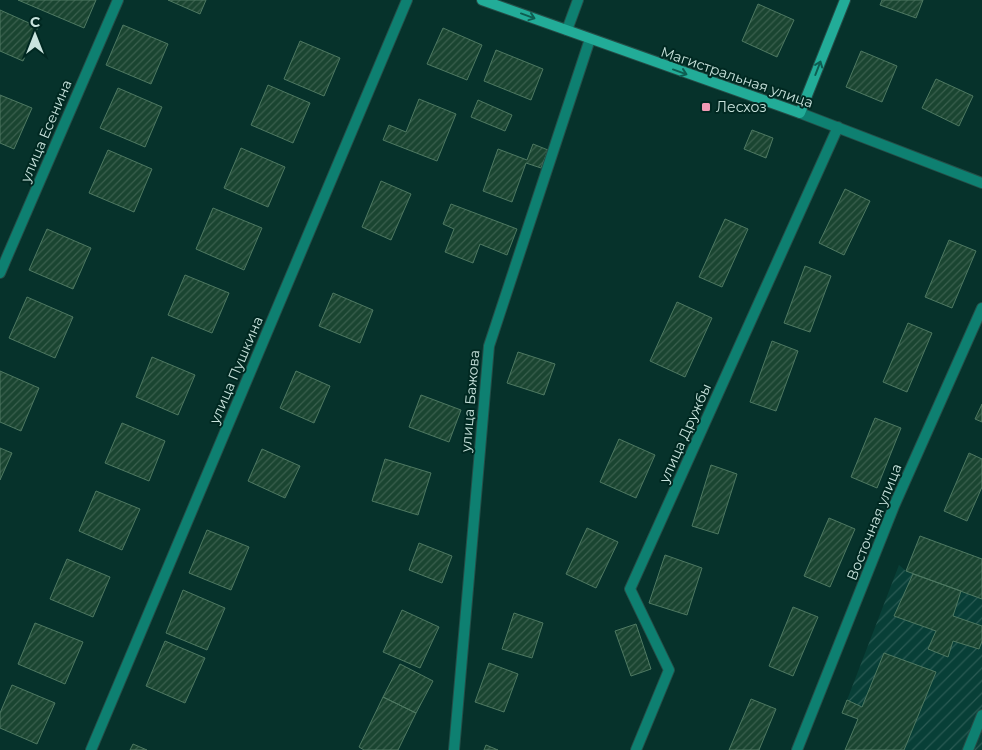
<svg xmlns="http://www.w3.org/2000/svg" width="982" height="750" viewBox="0 0 982 750" font-family="Montserrat,sans-serif">
<defs>
<pattern id="industrial-furrows" width="10" height="10" patternUnits="userSpaceOnUse" patternTransform="scale(1.25)"><rect width="10" height="10" fill="#083f37"/><path d="M-1 1l2-2M0 10L10 0M9 11l2-2" fill="none" stroke="#2b5b54"/></pattern>
<pattern id="building-hatch" width="6" height="6" patternUnits="userSpaceOnUse" patternTransform="scale(1.25)"><rect width="6" height="6" fill="#1a4531"/><path d="M-1 1l2-2M0 6l6-6M5 7l2-2" fill="none" stroke="#3a604e"/></pattern>
</defs>
<rect width="100%" height="100%" fill="#06322b"/>
<!-- industrial -->
<path fill="url(#industrial-furrows)" d="M920 536 982 559V750H845L858 719 842 713 899 565 906 571Z"/>
<!-- building -->
<path fill="url(#building-hatch)" stroke="#4e7962" d="M18 0H96L84 28Z
M168 0H206L200 14Z
M882 0H923L916 18 880 5Z
M758 4 794 20 777 57 742 41Z
M0 10 38 27 23 61 0 51Z
M123 25 168 44 151 84 106 65Z
M443 28 482 45 467 80 427 64Z
M300 41 340 58 324 96 284 79Z
M496 50 543 69 531 100 484 81Z
M861 51 897 66 882 102 846 87Z
M936 79 973 96 959 126 922 108Z
M268 85 310 103 293 143 251 125Z
M118 88 162 107 145 147 100 128Z
M0 95 32 108 14 149 0 143Z
M419 99 456 114 437 161 383 140 389 125 406 132Z
M478 100 512 115 505 131 471 117Z
M752 130 773 138 766 158 744 149Z
M533 144 548 150 541 168 526 163 512 202 483 191 498 149 527 160Z
M241 148 285 167 268 207 224 188Z
M108 150 152 169 134 212 89 193Z
M381 181 411 194 391 240 362 227Z
M845 189 870 201 844 255 819 243Z
M451 204 517 229 507 255 480 244 473 263 445 252 454 229 443 224Z
M213 208 262 228 244 270 196 249Z
M725 219 748 229 722 287 699 277Z
M47 229 91 248 73 289 29 270Z
M949 240 976 251 952 308 925 297Z
M805 266 831 276 810 332 784 323Z
M185 275 229 293 212 333 168 315Z
M333 293 373 310 360 343 319 326Z
M27 297 73 317 55 358 9 338Z
M677 302 712 318 685 377 650 361Z
M908 323 932 333 907 392 883 382Z
M772 341 798 351 776 411 750 402Z
M518 352 555 364 544 395 507 383Z
M152 357 195 375 178 415 136 397Z
M0 371 39 388 21 431 0 422Z
M296 371 330 386 314 423 280 408Z
M421 395 461 410 449 442 409 427Z
M982 404V422L975 419Z
M875 418 901 428 877 488 851 477Z
M122 423 165 441 149 481 105 463Z
M619 439 655 455 636 498 600 482Z
M0 448 12 453 0 480Z
M262 449 300 466 285 498 248 481Z
M969 453 982 459V487L967 521 944 511Z
M385 459 431 473 418 515 372 501Z
M711 465 737 474 718 534 692 526Z
M96 491 140 509 122 550 79 531Z
M829 518 855 529 830 587 804 576Z
M587 528 618 542 596 588 566 574Z
M207 530 249 547 231 590 189 573Z
M920 536 982 559V599L906 571Z
M419 543 452 556 442 583 409 570Z
M665 555 702 568 687 615 649 603Z
M67 559 110 577 93 617 50 599Z
M913 574 961 591 953 616 982 626V641L979 649 953 641 948 657 928 649 936 631 894 616Z
M183 590 225 608 207 650 166 633Z
M793 607 818 617 793 676 769 666Z
M402 610 439 627 420 668 383 652Z
M514 613 543 623 532 658 502 649Z
M35 623 83 642 65 684 18 664Z
M636 624 651 669 631 676 615 631Z
M165 641 205 658 185 703 146 686Z
M884 653 936 672 904 750H845L858 719 842 713 847 700 862 707Z
M489 663 518 674 504 712 475 702Z
M400 664 433 681 416 713 383 697Z
M12 685 55 703 37 744 0 728V713Z
M383 697 416 713 398 750H364L359 747Z
M751 699 776 709 759 750H729Z
M133 744 147 750H130Z
M486 745 498 750H484Z"/>
<g fill="none" stroke-linecap="round" stroke-linejoin="round">
<defs>
<path id="lane" d="M968 750 982 715"/>
<path id="street" d="M567 30 578 0
M800 113 982 183
M0 273 118 0
M91 750 407 0
M454 750 489 346 590 39
M636 750 669 670 630 589 838 127
M797 750 894 506 982 308"/>
<path id="secondary" d="M482 0 800 113 845 0"/>
</defs>
<!-- lane casing -->
<use href="#lane" stroke="#254e48" stroke-width="12"/>
<!-- street casing -->
<use href="#street" stroke="#254e48" stroke-width="12"/>
<!-- secondary casing -->
<use href="#secondary" stroke="#254e48" stroke-width="12"/>
<!-- lane -->
<use href="#lane" stroke="#0e8071" stroke-width="10"/>
<!-- street -->
<use href="#street" stroke="#0e8071" stroke-width="10"/>
<!-- secondary -->
<use href="#secondary" stroke="#22ac98" stroke-width="10"/>
</g>
<!-- one-way arrows -->
<defs><path id="oneway-shaft" d="M-6 0H5M1.5-3L5.5 0L1.5 3" fill="none" stroke-width="1.6" stroke-linecap="round" stroke-linejoin="round" transform="scale(1.25)"/></defs>
<g stroke="#0e5d51">
<use href="#oneway-shaft" transform="translate(528 16) rotate(20)"/>
<use href="#oneway-shaft" transform="translate(818 68) rotate(-69)"/>
<use href="#oneway-shaft" transform="translate(680 72) rotate(20)"/>
</g>
<!-- markers -->
<rect fill="#f09ab4" stroke="#002821" stroke-width="2" x="701" y="102" width="10" height="10" rx="2.5"/>
<g text-anchor="middle" stroke-width="4" stroke-linejoin="round" paint-order="stroke">
<!-- street labels -->
<g font-size="14" fill="#c9e4de" stroke="#002821">
<text transform="translate(737 77) rotate(19)" y="5">Магистральная улица</text>
<text transform="translate(46 131) rotate(-67)" y="5">улица Есенина</text>
<text transform="translate(236 370) rotate(-67)" y="5">улица Пушкина</text>
<text transform="translate(470 401) rotate(-85)" y="5">улица Бажова</text>
<text transform="translate(685 433) rotate(-66)" y="5">улица Дружбы</text>
<text transform="translate(874 522) rotate(-68)" y="5">Восточная улица</text>
</g>
<!-- poi labels -->
<g font-size="14" fill="#c9e4de" stroke="#002821" text-anchor="start">
<text x="716" y="112">Лесхоз</text>
</g>
</g>
<!-- north arrow -->
<g transform="translate(35 35)" stroke="#002821" stroke-width="4" paint-order="stroke">
<path d="M0-4L9 19L0 12L-9 19Z" fill="#c9e4de"/>
<text y="-8" font-size="14" font-weight="bold" text-anchor="middle" fill="#c9e4de">С</text>
</g>
</svg>
